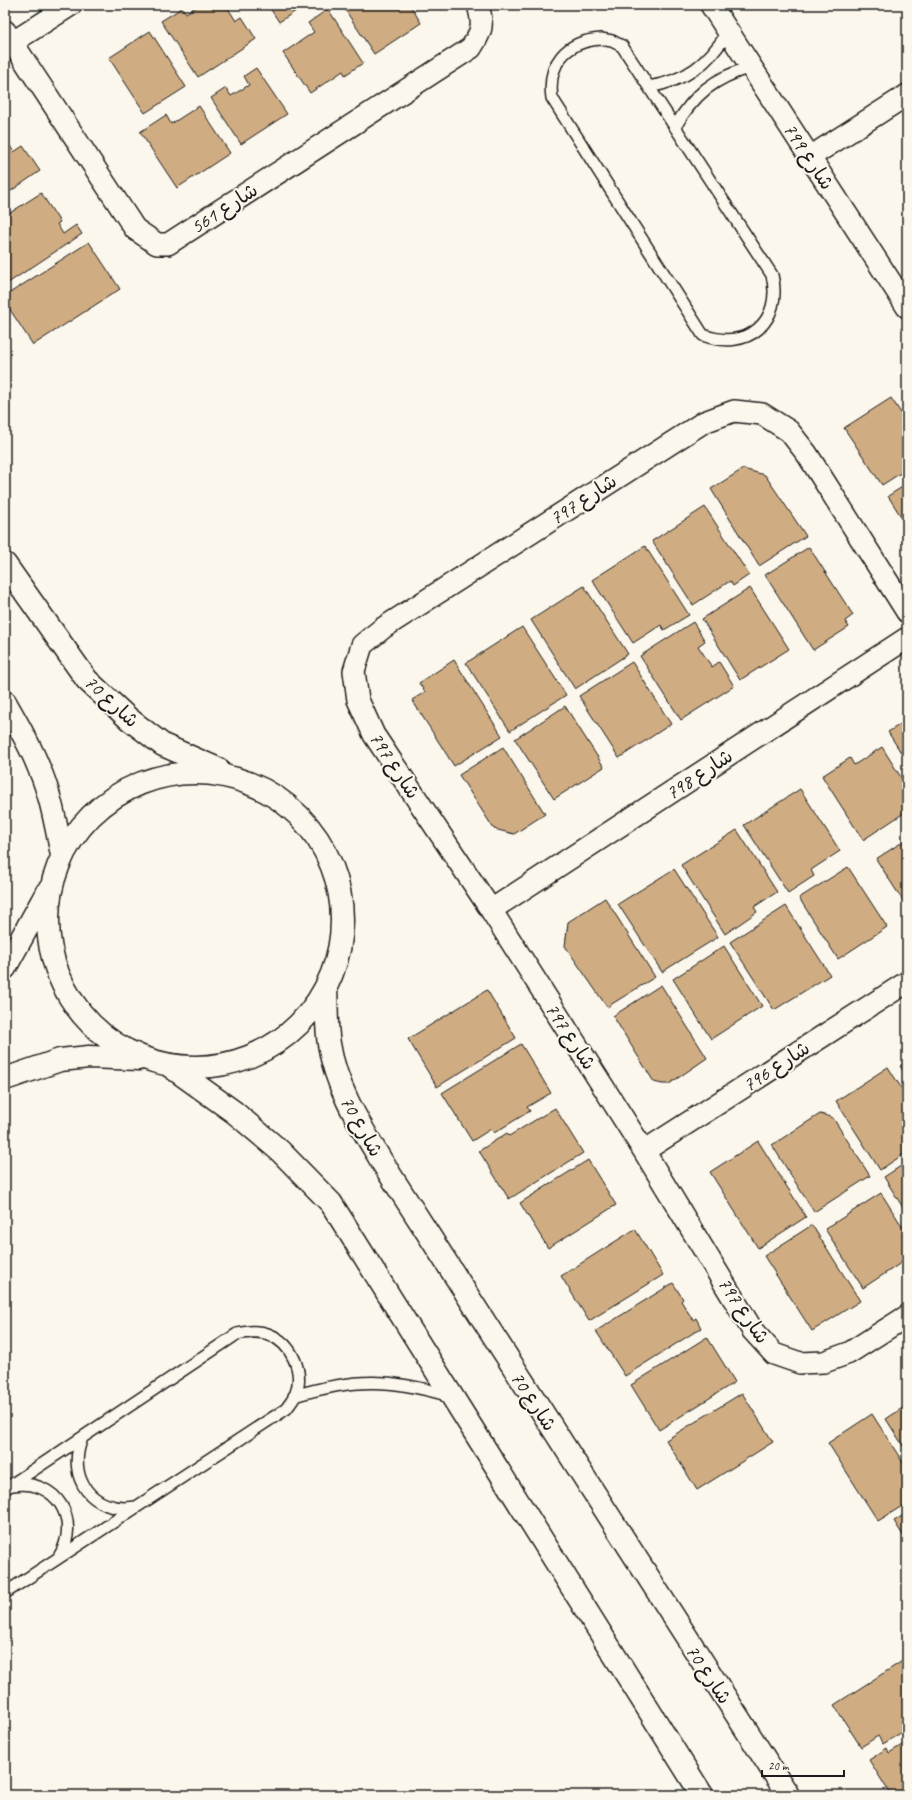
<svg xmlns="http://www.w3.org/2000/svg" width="912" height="1800" viewBox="0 0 912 1800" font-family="Caveat,'Playpen Sans Arabic',sans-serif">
<rect width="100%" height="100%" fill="#fbf7ec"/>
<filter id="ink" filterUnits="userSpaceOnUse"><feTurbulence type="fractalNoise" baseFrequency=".025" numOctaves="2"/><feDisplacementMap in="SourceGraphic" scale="8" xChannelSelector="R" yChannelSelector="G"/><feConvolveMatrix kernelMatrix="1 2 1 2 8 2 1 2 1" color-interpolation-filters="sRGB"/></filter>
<g filter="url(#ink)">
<!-- building -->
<path fill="#cfac82" stroke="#1c1c1c" d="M199 5H226L236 21 242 17 256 39 198 77 161 21 182 8 186 13Z
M268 5H305L279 22Z
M342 5H410L421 23 374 54Z
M328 9 363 63 345 75 343 71 310 93 283 53 314 32 308 23Z
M150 31 186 87 145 113 109 58Z
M256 68 287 114 241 144 211 98 226 88 231 96 249 85 244 76Z
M199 106 230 153 177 188 140 132 166 115 171 124Z
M5 138 14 152 23 146 40 171 5 195Z
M41 193 60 222 57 224 63 234 76 225 82 234 5 285V216Z
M89 242 120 289 33 345 5 302V296Z
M891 398 907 422V469L882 485 844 428Z
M743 469 765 475 806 536 759 566 711 489Z
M907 484V526L888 496Z
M705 507 749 575 733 586 730 581 693 605 652 541Z
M645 546 689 615 664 630 661 625 633 643 592 580Z
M809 547 853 615 845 621 849 627 813 650 765 575Z
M584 586 628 654 575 689 531 620Z
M750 588 789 649 740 680 702 619Z
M693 622 705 641 698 646 712 667 719 662 734 686 681 720 640 656Z
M522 627 566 695 510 731 466 663Z
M454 660 502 736 454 766 412 700 425 692 419 683Z
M632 662 671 724 619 758 579 696Z
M565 706 604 767 554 799 515 739Z
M907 720V762L888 732Z
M503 747 545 814 514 834 494 829 459 775Z
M882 747 907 787V811L863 840 822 776 850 758 854 765Z
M800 789 840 851 811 870 814 876 788 893 744 825Z
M737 830 777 892 754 907 757 912 725 934 681 865Z
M907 839V907L876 859Z
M848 867 887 927 838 959 799 898Z
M674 869 718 937 662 972 618 904Z
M605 898 655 977 607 1007 565 946 568 922Z
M786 906 830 975 774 1010 730 942Z
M724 946 762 1006 711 1039 673 979Z
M661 985 707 1058 669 1084H662L654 1082 613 1016Z
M487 990 516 1038 437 1087 408 1039Z
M521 1044 551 1093 527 1107 530 1111 494 1133 491 1129 472 1141 442 1093Z
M907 1061V1077L900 1066Z
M888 1067 907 1097V1152L880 1170 836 1101Z
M555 1108 583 1153 509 1199 479 1151 507 1133 509 1136Z
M820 1114 828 1116 833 1118 870 1176 814 1212 772 1145Z
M758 1141 806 1217 758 1248 710 1172Z
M588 1160 616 1205 548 1248 520 1203Z
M907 1162V1214L884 1177Z
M881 1193 907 1234V1259L863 1288 825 1229Z
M812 1225 860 1301 812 1331 764 1256Z
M635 1229 663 1275 589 1321 561 1276Z
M673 1283 683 1299 681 1301 693 1320 696 1318 701 1328 625 1376 596 1331Z
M707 1337 735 1382 659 1430 631 1385Z
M742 1393 773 1442 697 1490 666 1440Z
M907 1405V1452L886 1419Z
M872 1414 907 1469V1503L878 1521 828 1443Z
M907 1513V1542L894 1521Z
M907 1658V1729L883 1744 878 1736 861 1747 834 1705Z
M907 1742V1795H891L869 1760 887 1748 889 1753Z"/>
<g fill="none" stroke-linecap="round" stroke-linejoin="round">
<defs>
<path id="service" d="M601 39 612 41 622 46 772 275C783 321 748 352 703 335L552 98C547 64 566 41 601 39Z
M649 87C687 80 708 64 728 32
M675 127C694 94 714 78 751 67
M294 1396C354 1378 390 1378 450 1396
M82 1438C66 1478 92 1514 136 1507
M13 1485C56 1478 82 1520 59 1557
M5 1489 237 1334C247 1332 258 1330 268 1334 292 1343 305 1372 295 1396 293 1400 289 1405 286 1409L5 1593"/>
<path id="minor" d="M711 5 907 307
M5 31 135 229 157 244H168L471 48C482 31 484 26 478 5
M13 42 71 5
M810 157 907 95
M907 612 807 454 789 431 762 414 734 411 704 422 383 628 362 645 354 671 358 700 374 735 491 910 644 1151 753 1331 774 1354 800 1363 824 1362 849 1353 907 1316
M491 910 907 638
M644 1151 907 982"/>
<path id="secondary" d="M5 564 87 680 129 719 163 745 218 769
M5 702C17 723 30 745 39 768 51 795 56 826 62 855
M48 920a147 147 0 1 1 294 0a147 147 0 1 1-294 0Z
M5 968 47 892
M326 989C327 1007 326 1027 329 1044 336 1088 360 1125 382 1162L788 1795
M170 1066 234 1112 280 1151 331 1203 702 1795
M5 1079 60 1060 89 1057 139 1059"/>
</defs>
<!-- service casing -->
<use href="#service" stroke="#1c1c1c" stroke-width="14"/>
<!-- minor casing -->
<use href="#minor" stroke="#1c1c1c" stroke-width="24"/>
<!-- secondary casing -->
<use href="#secondary" stroke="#1c1c1c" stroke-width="25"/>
<!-- service -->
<use href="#service" stroke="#fbf7ec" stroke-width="11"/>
<!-- minor -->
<use href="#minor" stroke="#fbf7ec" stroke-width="21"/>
<!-- secondary -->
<use href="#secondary" stroke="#fbf7ec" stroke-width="22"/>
</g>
</g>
<g text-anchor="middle" stroke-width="4" stroke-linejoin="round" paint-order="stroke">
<!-- street labels -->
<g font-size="20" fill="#1c1c1c" stroke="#fbf7ec">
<text transform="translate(809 156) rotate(57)" y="7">شارع 799</text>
<text transform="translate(224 208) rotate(-33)" y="7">شارع 561</text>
<text transform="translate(583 499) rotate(-33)" y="7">شارع 797</text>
<text transform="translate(112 701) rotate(43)" y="7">شارع 70</text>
<text transform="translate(395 765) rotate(57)" y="7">شارع 797</text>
<text transform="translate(699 774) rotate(-33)" y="7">شارع 798</text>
<text transform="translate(571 1036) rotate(57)" y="7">شارع 797</text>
<text transform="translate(776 1066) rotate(-33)" y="7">شارع 796</text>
<text transform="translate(362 1126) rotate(61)" y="7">شارع 70</text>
<text transform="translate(744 1310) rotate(56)" y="7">شارع 797</text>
<text transform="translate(534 1401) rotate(57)" y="7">شارع 70</text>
<text transform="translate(709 1674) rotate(57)" y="7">شارع 70</text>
</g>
</g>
<!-- margin -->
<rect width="912" height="1800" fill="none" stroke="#fbf7ec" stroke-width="20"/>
<rect x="10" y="10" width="892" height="1780" fill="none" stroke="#1c1c1c" stroke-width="1.5" filter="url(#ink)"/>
<!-- scale -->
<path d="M762 1770v6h82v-6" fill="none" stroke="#1c1c1c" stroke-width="2"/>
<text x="768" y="1770" font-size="12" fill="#1c1c1c" stroke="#fbf7ec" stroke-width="3" paint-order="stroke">20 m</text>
</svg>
